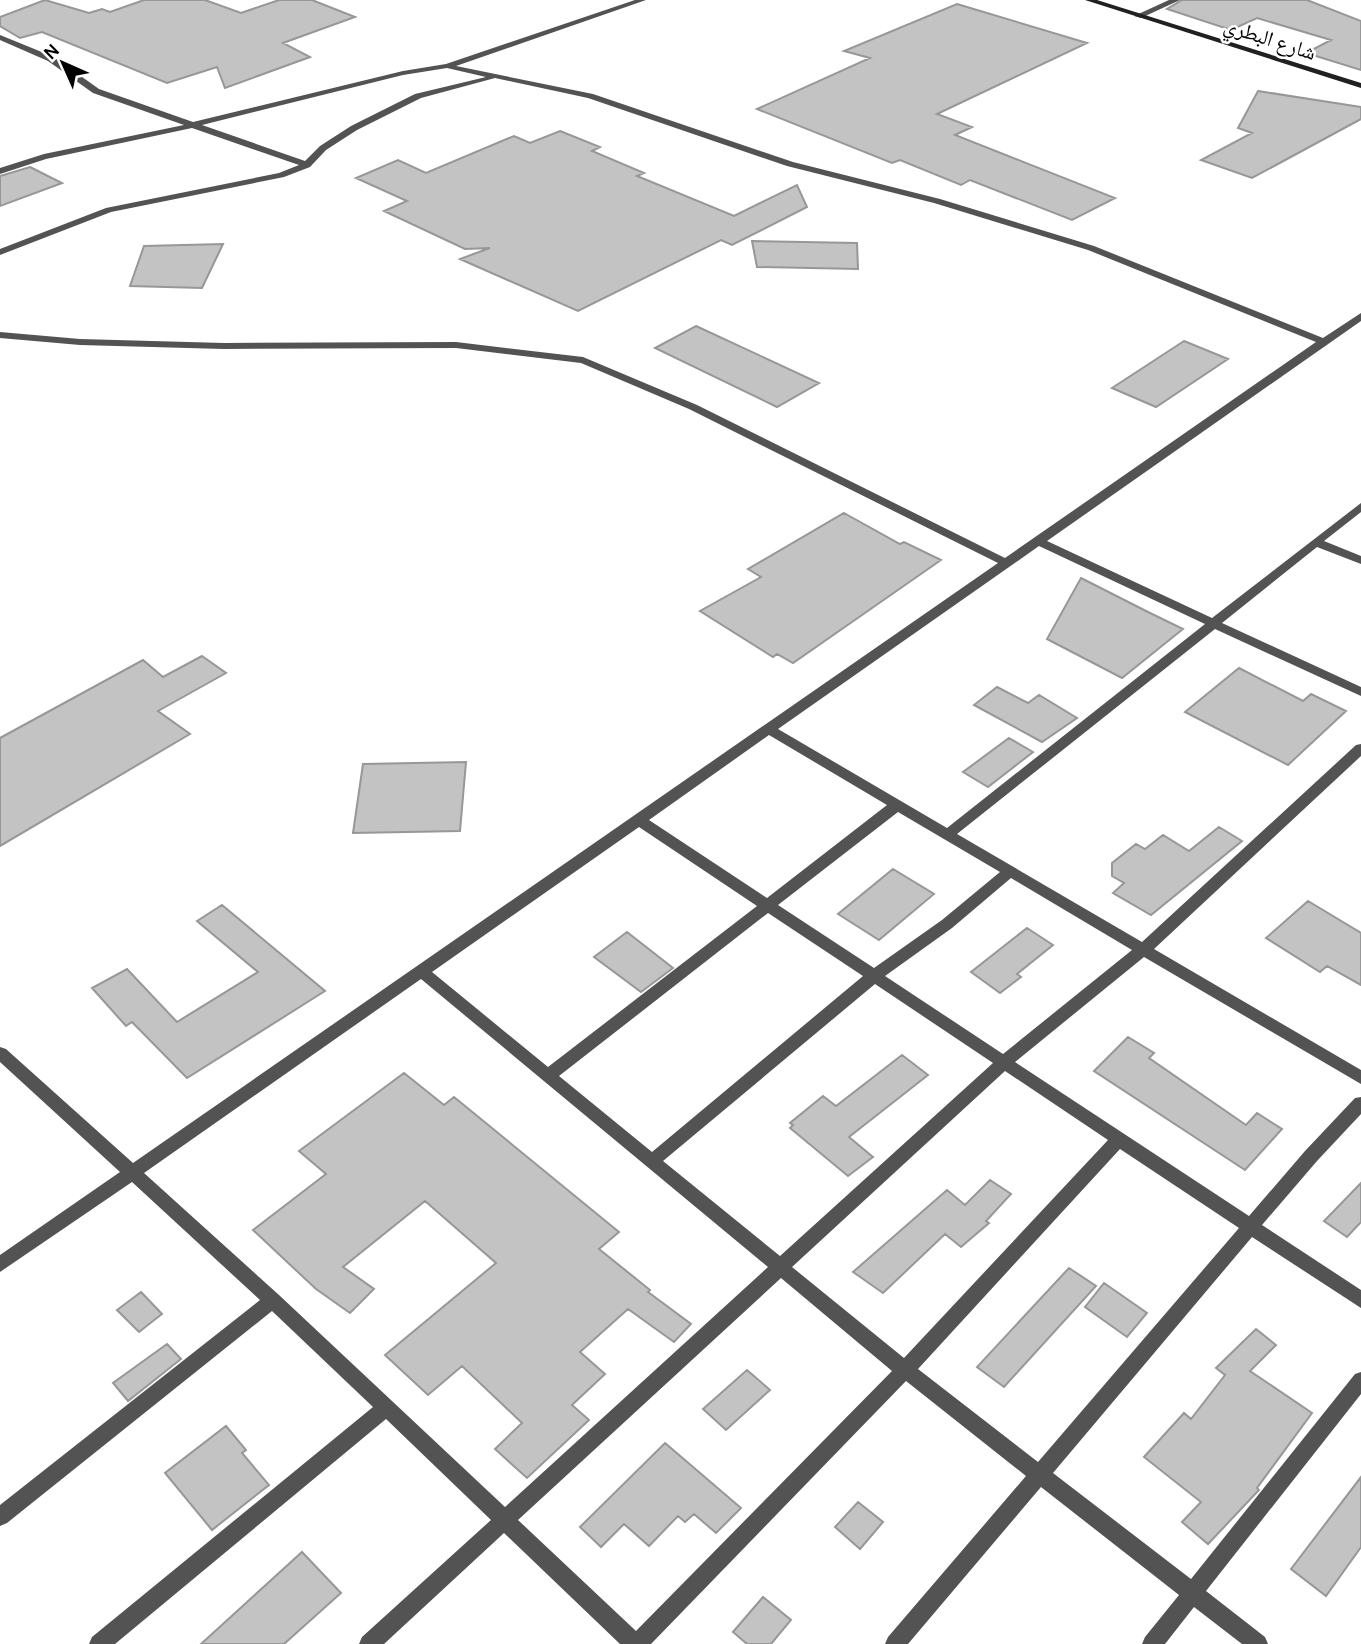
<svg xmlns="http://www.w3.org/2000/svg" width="1361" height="1644" viewBox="0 0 1361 1644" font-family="Karla,'Noto Naskh Arabic',sans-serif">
<rect width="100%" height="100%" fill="#fff"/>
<!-- building -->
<path fill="#c3c3c3" stroke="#979797" stroke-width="2" d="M45 0 89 13 102 9 110 12 144 0H205L241 13 279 0H312L355 17 283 43 310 57 225 88 217 67 167 83 42 32 20 38 0 26V17Z
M1182 0H1307L1361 21V70L1306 53 1331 40 1257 18 1231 30 1167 9Z
M957 4 1087 43 937 114 972 127 955 135 1115 198 1072 220 970 180 961 185 900 160 892 163 757 109 870 58 844 51Z
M1258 91 1361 107V119L1252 178 1201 160 1252 133 1238 128Z
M560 131 600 147 592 151 644 173 637 176 734 216 797 185 807 207 732 245 721 240 578 311 460 259 490 248 465 249 384 211 407 201 356 178 398 160 426 173 514 136 530 143Z
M30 167 62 183 0 206V176Z
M752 241 857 243 858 269 757 267Z
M223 244 202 288 130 286 144 246Z
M696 326 819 383 777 407 655 348Z
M1184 341 1228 359 1156 407 1112 388Z
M844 513 900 544 904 542 941 560 793 663 777 654 773 657 700 611 761 577 748 569Z
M1081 578 1148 612 1183 629 1122 678 1047 639Z
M202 656 226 673 158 711 190 734 0 846V738L143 660 163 677Z
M1239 668 1303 701 1311 694 1346 711 1288 765 1185 712Z
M997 687 1028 703 1039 695 1077 718 1042 742 974 705Z
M1009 738 1033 752 988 787 963 772Z
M466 762 460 831 353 833 363 764Z
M1219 827 1242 841 1151 915 1113 893 1124 883 1112 876V863L1136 844 1145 849 1163 835 1189 851Z
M893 869 934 894 879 940 838 914Z
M1308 901 1361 933V985L1327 966 1320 972 1266 938Z
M222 905 325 991 187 1078 132 1022 126 1026 92 988 127 969 177 1022 258 972 197 921Z
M1027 928 1053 945 1017 974 1021 977 1000 993 971 972Z
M627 932 673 968 641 992 594 957Z
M1128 1037 1154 1053 1149 1058 1246 1125 1257 1113 1282 1129 1245 1170 1094 1071Z
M902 1055 928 1075 849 1137 873 1157 848 1176 790 1128 793 1125 790 1123 823 1096 836 1106Z
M404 1073 444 1105 454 1097 619 1232 599 1249 650 1290 648 1292 691 1324 674 1342 628 1309 580 1352 605 1374 572 1405 589 1420 527 1478 495 1449 522 1423 462 1366 428 1395 385 1355 496 1263 425 1201 343 1267 374 1289 350 1313 316 1289 253 1230 326 1174 299 1151Z
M990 1180 1011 1194 986 1221 989 1223 961 1247 945 1234 883 1293 853 1272 947 1190 965 1205Z
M1361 1183V1222L1347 1237 1324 1221Z
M1069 1268 1096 1286 1004 1387 977 1367Z
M1104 1283 1147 1313 1127 1337 1085 1307Z
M141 1292 162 1314 139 1332 117 1310Z
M1256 1329 1276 1345 1250 1371 1312 1413 1257 1488 1259 1490 1208 1544 1182 1522 1201 1502 1144 1457 1184 1413 1191 1419 1225 1375 1216 1368Z
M167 1344 181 1359 128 1401 113 1383Z
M747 1370 770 1390 726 1430 703 1409Z
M226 1426 246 1450 242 1453 269 1485 212 1530 165 1473Z
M665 1443 741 1508 716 1533 694 1514 685 1522 678 1516 649 1546 624 1524 601 1547 580 1527Z
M1361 1477V1547L1326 1596 1291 1569Z
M858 1502 883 1522 860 1549 835 1527Z
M302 1552 341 1593 284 1644H201Z
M763 1597 791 1620 771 1644H747L733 1632Z"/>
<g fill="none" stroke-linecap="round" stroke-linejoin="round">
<!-- street -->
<path fill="#535353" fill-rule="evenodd" d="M635 0H646L456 66 593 94 793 162 940 199 1094 246 1323 338 1361 313V321L1047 541 1212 618 1361 503V512L1324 541 1361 556V564L1317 547 1222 623 1361 687V696L1215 629 957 834 1142 942 1356 745 1361 744V756L1154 949 1361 1070V1084L1144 957 1015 1062 1249 1216 1305 1151 1355 1098 1361 1097V1114L1317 1161 1262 1225 1361 1290V1308L1252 1237 1053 1473 1191 1579 1355 1374 1361 1372V1394L1206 1591 1265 1637 1268 1644H1242L1194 1607 1165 1644H1142L1145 1637 1179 1595 1041 1487 908 1644H885L888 1637 1026 1476 906 1381 651 1644H620L504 1533 384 1644H359L362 1637 491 1520 386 1419 115 1644H89L92 1637 373 1407 272 1311 7 1523 0 1526V1505L260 1300 132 1182 0 1272V1255L120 1172 0 1062V1047L6 1049 133 1163 998 563 689 409 581 363 456 348 224 349 80 345 0 338V332L80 339 224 343 456 342 583 357 697 405 1005 558 1316 342 1088 250 934 203 787 166 588 98 495 78 421 98 357 130 326 150 310 167 284 177 111 212 0 255V249L106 208 279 173 299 165 192 128 46 159 0 174V168L44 154 184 125 93 93 48 61 0 40V35L54 57 99 89 193 122 403 71 446 64ZM447 68 486 77 415 94 351 126 320 146 305 161 202 125 403 75ZM1039 546 1205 624 947 828 778 729ZM769 735 887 805 767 898 649 820ZM898 812 1000 872 942 920 874 968 778 905ZM639 827 757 906 548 1067 432 972ZM1011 878 1132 950 1003 1054 885 976 952 928ZM768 913 863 976 652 1152 559 1076ZM421 979 768 1267 505 1507 279 1295 144 1173ZM875 984 993 1063 780 1256 663 1161ZM1005 1071 1108 1140 904 1358 792 1267ZM1120 1149 1239 1228 1038 1462 918 1369ZM781 1278 892 1371 636 1631 518 1520Z
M1169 0H1180L1141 18 1134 16Z"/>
<!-- secondary -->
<path fill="#202020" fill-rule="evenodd" d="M1085 0H1097L1361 83V88Z"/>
</g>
<g text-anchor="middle" stroke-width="5" stroke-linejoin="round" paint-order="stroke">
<!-- far-street labels -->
<g font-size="21" fill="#000" stroke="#fff">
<text transform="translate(1270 39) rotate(18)" y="7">شارع البطري</text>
</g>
</g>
<!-- north arrow -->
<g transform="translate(63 63) rotate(315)" stroke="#ffffff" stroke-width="5" paint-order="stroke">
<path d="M0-5L12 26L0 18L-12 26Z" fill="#000000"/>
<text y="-10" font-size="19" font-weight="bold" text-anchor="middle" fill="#000000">N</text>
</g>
</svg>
